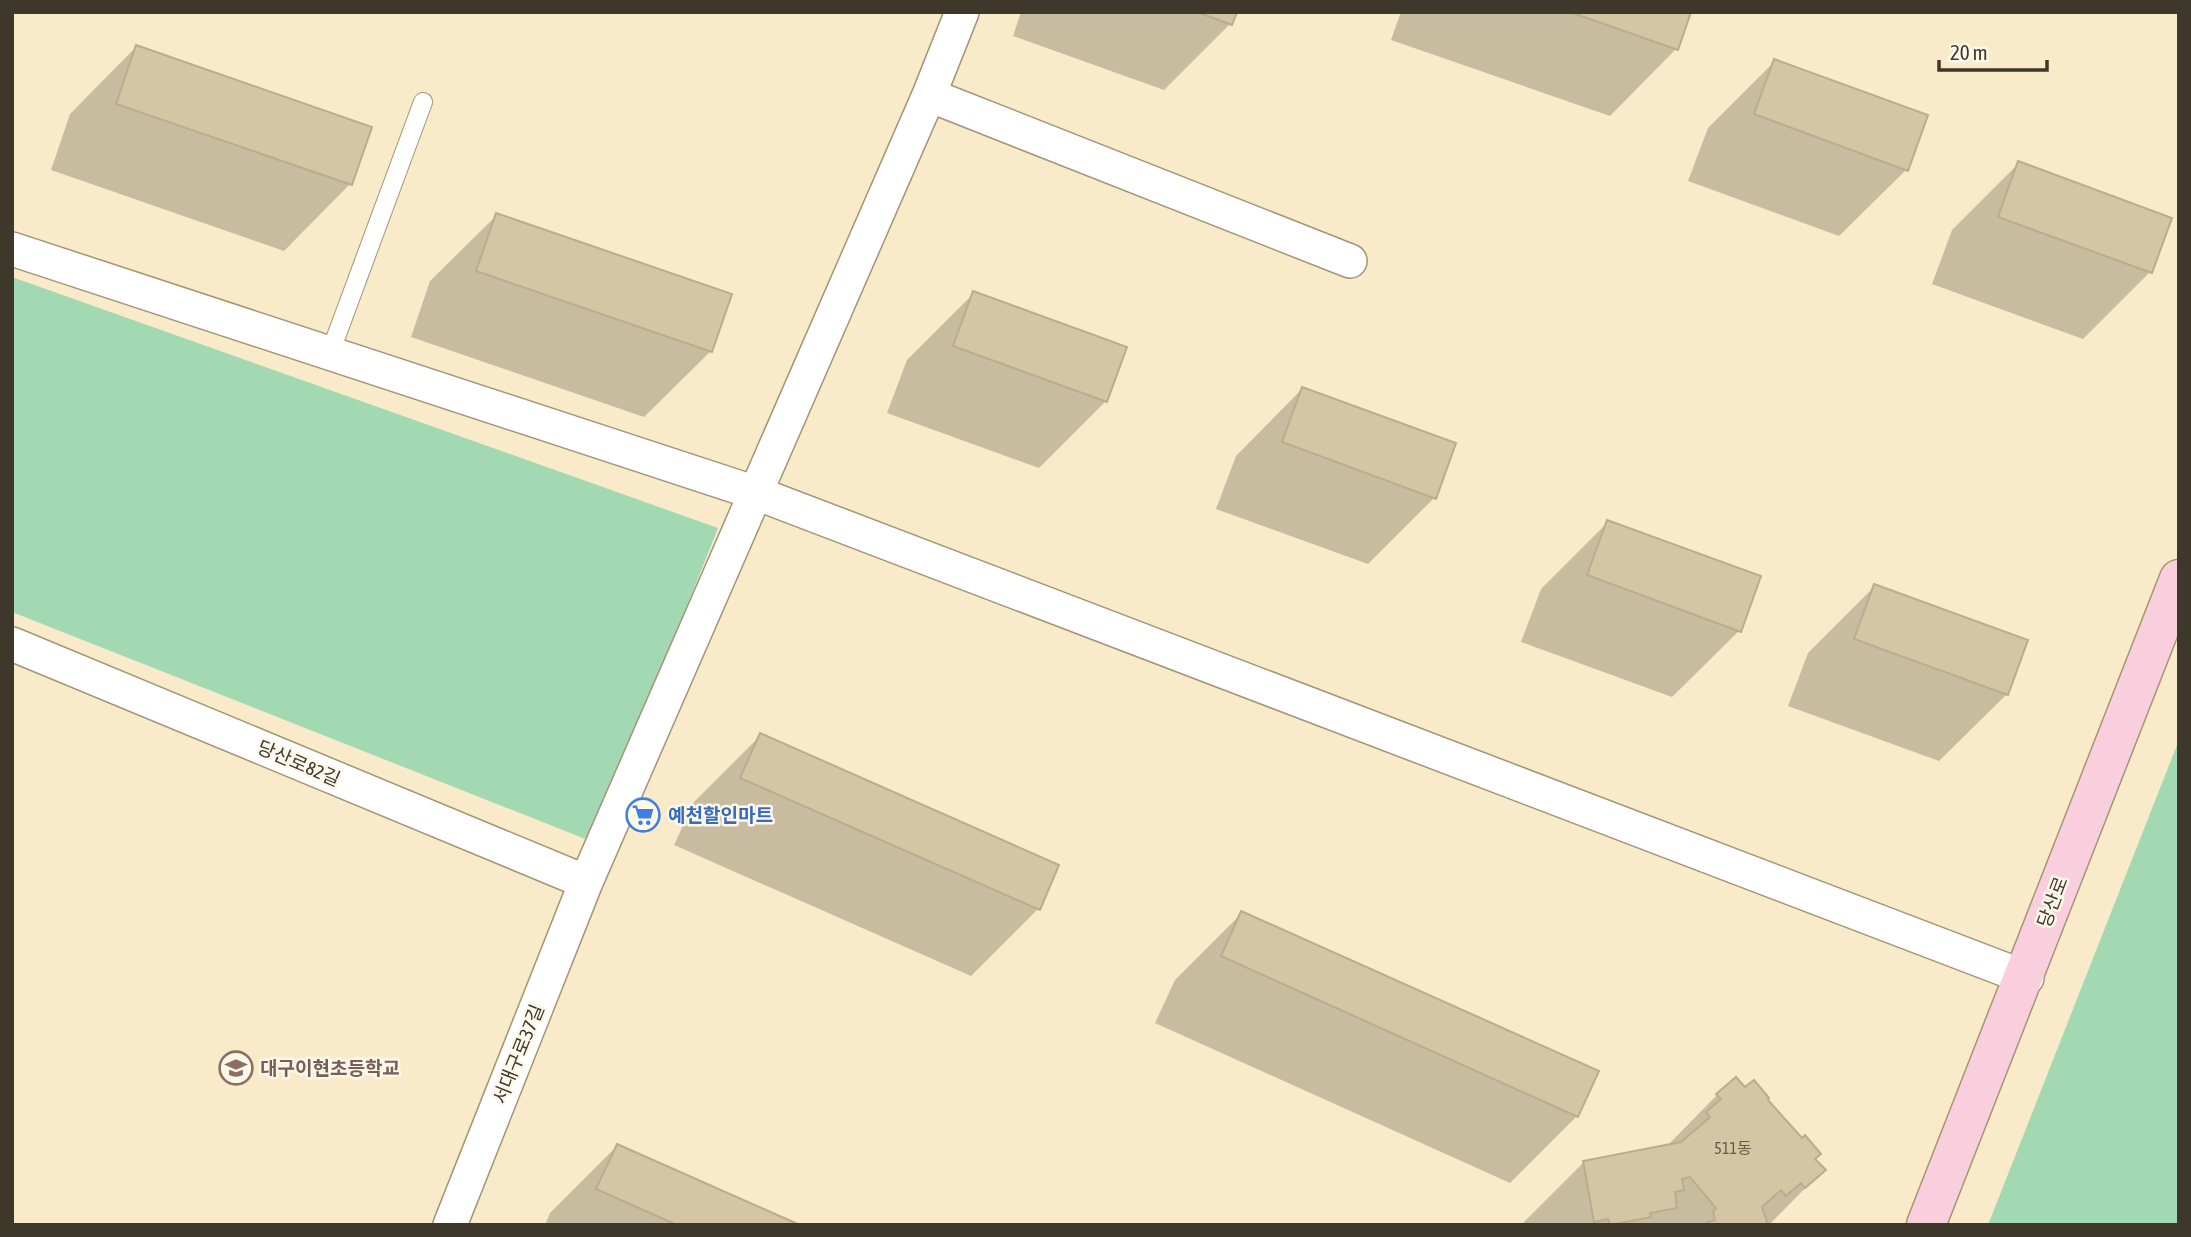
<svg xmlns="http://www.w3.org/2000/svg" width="2191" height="1237" viewBox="0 0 2191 1237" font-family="'Asap Condensed','Noto Sans KR',sans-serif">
<rect width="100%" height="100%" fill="#f9eac9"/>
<!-- green -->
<path fill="#a2d9b2" d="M12 277 718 528 593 842 12 612Z
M2179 740V1225H1988Z"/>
<!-- shadow -->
<path fill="#0003" d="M1021 12H1235L1230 24 1164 90 1013 36Z
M1401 12H1689L1676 49 1610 116 1391 40Z
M136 47 350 184 284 251 51 170 70 114Z
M1775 61 1906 170 1839 236 1688 181 1708 128Z
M2019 163 2150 272 2083 339 1932 284 1952 230Z
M497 215 711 351 644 417 411 337 430 281Z
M974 293 1106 401 1039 468 887 413 907 360Z
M1302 389 1434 498 1368 564 1216 509 1236 456Z
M1608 522 1739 631 1672 697 1521 642 1541 589Z
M1875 586 2026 641 2006 695 1939 761 1788 706 1808 653Z
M761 735 1038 909 971 976 674 845 694 802Z
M1242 913 1577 1116 1510 1183 1155 1023 1175 980Z
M1745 1090 1765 1100 1823 1170 1769 1225H1521L1584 1162 1666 1147 1717 1095Z
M617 1146 796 1225H545L550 1213Z"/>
<!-- building -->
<path fill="#d4c5a5" stroke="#bbac8d" stroke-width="2" d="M1197 12H1237L1232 25Z
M1570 12H1691L1678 50Z
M136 45 372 127 352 185 116 104Z
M1774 59 1928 115 1908 171 1754 114Z
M2018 161 2172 218 2152 273 1998 217Z
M496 213 732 294 712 352 476 271Z
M973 291 1127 347 1107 402 953 346Z
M1302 387 1456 443 1436 499 1282 442Z
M1607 520 1761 576 1741 632 1587 575Z
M1874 584 2028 640 2008 695 1854 639Z
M760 733 1059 865 1040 910 740 778Z
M1241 911 1599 1071 1578 1117 1221 956Z
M1736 1077 1745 1087 1754 1080 1769 1098 1768 1100 1802 1138 1805 1135 1821 1154 1815 1159 1826 1170 1805 1188 1801 1183 1786 1196 1781 1190 1762 1207 1768 1225H1710L1708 1222 1715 1220 1713 1212 1716 1208 1690 1177 1682 1179 1684 1190 1675 1192 1677 1208 1650 1213 1651 1217 1610 1225 1608 1219 1594 1222 1583 1161 1681 1142 1710 1117 1706 1112 1721 1099 1716 1094Z
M617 1144 800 1225H677L596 1189Z"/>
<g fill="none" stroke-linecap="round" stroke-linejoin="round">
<defs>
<path id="lane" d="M330 353 423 102"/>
<path id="street" d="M929 95 1350 261
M12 249 756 493 2027 978
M12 644 586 882
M450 1225 586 882 929 95 962 12"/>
<path id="secondary" d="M1926 1225 2179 579"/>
</defs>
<!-- lane casing -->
<use href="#lane" stroke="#a39576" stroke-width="20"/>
<!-- street casing -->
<use href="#street" stroke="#a39576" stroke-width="36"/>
<!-- secondary casing -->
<use href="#secondary" stroke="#a39576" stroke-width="41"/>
<!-- lane -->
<use href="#lane" stroke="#fff" stroke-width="18"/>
<!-- street -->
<use href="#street" stroke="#fff" stroke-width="33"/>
<!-- secondary -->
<use href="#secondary" stroke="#facfdd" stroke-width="38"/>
</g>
<!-- icons -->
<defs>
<symbol id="supermarket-ring" viewBox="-11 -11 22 22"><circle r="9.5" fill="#fef8eb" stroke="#3f7fe0" stroke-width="1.5"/><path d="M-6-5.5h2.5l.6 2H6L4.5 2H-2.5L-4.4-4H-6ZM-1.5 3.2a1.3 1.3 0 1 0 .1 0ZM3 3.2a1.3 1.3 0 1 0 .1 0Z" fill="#3f7fe0"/></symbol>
<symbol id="school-ring" viewBox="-11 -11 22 22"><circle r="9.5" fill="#fef8eb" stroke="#8d6e63" stroke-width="1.5"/><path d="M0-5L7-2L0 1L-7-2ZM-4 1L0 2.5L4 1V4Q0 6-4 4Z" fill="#8d6e63"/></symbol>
</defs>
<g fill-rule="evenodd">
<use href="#supermarket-ring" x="624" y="796" width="38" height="38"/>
<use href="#school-ring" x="217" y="1049" width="38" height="38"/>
</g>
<g text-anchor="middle" stroke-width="5" stroke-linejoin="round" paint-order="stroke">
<!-- number labels -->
<g font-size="16" fill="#645b4a">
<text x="1733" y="1154">511동</text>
</g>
<!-- street labels -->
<g font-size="19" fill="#3e382b" stroke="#fef8eb">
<text transform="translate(299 763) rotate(23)" y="7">당산로82길</text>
<text transform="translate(2052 902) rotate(-69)" y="7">당산로</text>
<text transform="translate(518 1054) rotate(-68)" y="7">서대구로37길</text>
</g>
<!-- shop labels -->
<g font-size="19" font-weight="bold" fill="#366cbe" stroke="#fef8eb" text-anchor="start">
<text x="668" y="822">예천할인마트</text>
</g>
<!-- education labels -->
<g font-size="19" font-weight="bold" fill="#785e54" stroke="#fef8eb" text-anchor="start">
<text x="260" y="1075">대구이현초등학교</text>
</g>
</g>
<!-- border -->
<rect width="2191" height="1237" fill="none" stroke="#3e382b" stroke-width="28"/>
<!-- scale -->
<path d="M1939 60v10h108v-10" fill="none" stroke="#3e382b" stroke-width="3.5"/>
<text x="1950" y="60" font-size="21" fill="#3e382b" stroke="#fef8eb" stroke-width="5" paint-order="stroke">20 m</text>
</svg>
